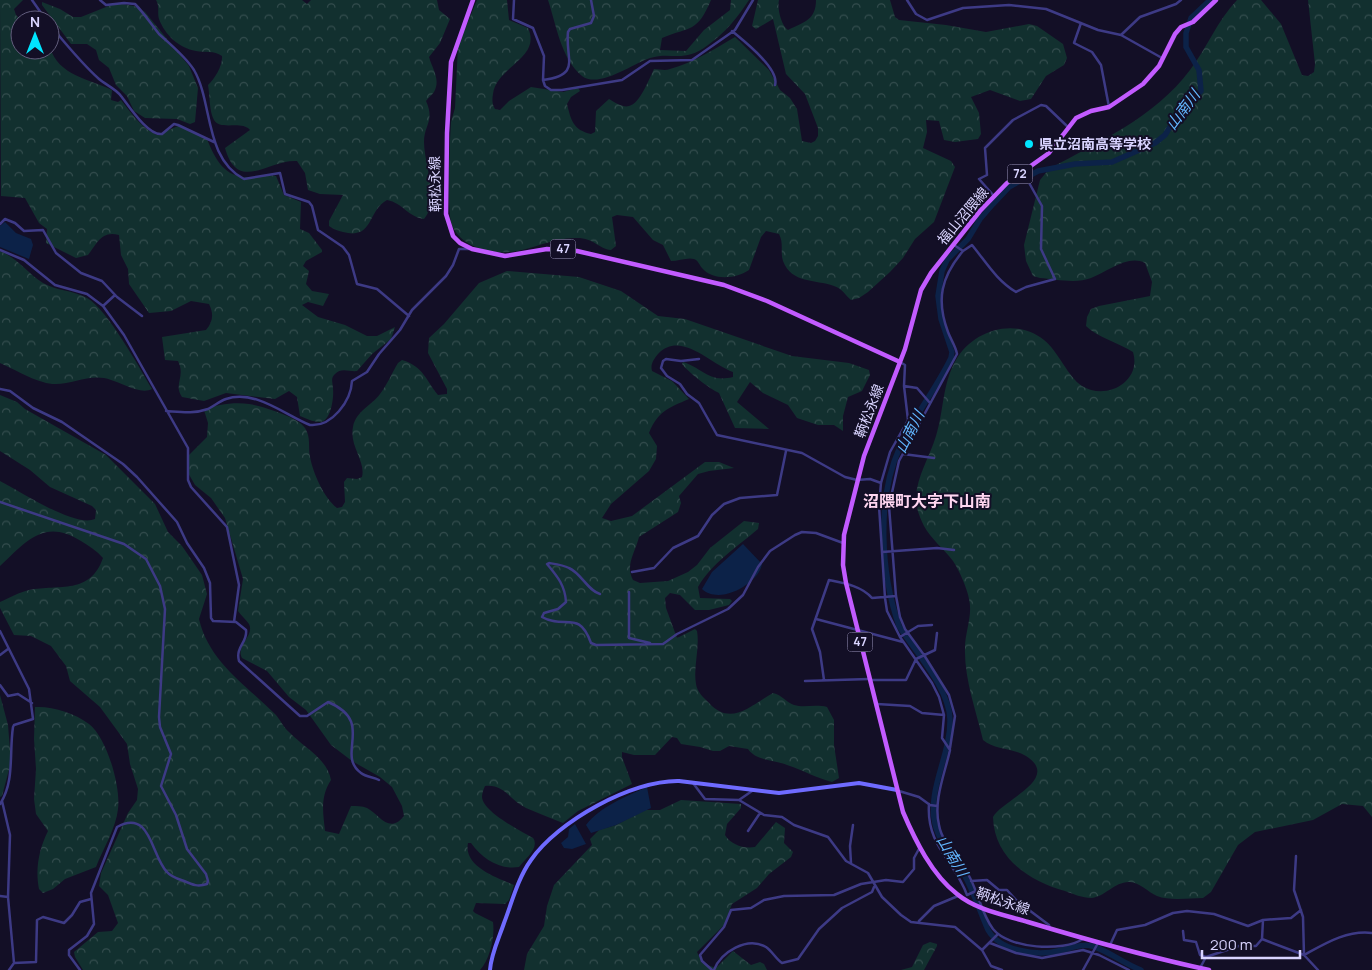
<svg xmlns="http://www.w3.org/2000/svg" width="1372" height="970" viewBox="0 0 1372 970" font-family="Manrope,'Noto Sans JP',sans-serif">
<defs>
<pattern id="forest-crowns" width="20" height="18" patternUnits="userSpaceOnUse" patternTransform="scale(1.25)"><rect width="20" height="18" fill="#12302f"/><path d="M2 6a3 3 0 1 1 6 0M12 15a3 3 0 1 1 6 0" fill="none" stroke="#344d4e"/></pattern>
</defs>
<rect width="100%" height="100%" fill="#130f26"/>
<!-- forest -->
<path fill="url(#forest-crowns)" d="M0 0H23L14 9 16 15 21 20 20 50H50V47C58 76 90 79 112 90L111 100 118 102 121 100C132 114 140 127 157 135L178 126 207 139C216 162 227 180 253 177 262 176 268 174 276 176L284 195 301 202 300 229 309 233 322 250V252L306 261 303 266 309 271 306 284 312 291 329 294 323 306 308 302 302 305 318 317 345 325 367 336H377L395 327 391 339 372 354 357 371C350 372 341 367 335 374 330 378 333 383 333 389 334 397 331 423 319 422 313 422 305 418 300 416L297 397 289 391 275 399 226 393 204 401 182 397C173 384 186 377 178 361L165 360 162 337 206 330C213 322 214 314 209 304L191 301 171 311 149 313 129 284 128 269 121 255 119 235C101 230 97 244 88 255L76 258 46 243 47 229 39 223 25 198 1 196Z
M156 0H302L307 4 311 0H437L439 10 450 19 440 43 429 57C432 68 441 80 434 92 432 95 428 98 426 101 435 121 424 125 424 142 424 164 440 200 424 219 408 217 403 203 387 200 367 211 374 240 343 232 338 231 333 229 329 226V221L343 195 320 194 308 190 305 173 297 161C268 159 238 194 225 148L250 130C242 120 220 131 214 120 209 111 210 95 208 85 215 79 223 65 222 56 214 50 205 53 196 51 179 48 165 35 159 19 157 12 160 7 156 0Z
M477 0H507L509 20 528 28C542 58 496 67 493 94 492 100 492 104 495 109L500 110 509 101 531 87 563 92 578 88 580 91 571 97 567 104C571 120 573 130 591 134L595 132 596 111 609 99C614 102 623 108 629 106 640 104 649 79 654 69 659 69 665 71 670 69 694 62 713 50 735 37L769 70 780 90 790 98 797 109 802 141 811 143 815 141 818 136V128L805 94 786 74 773 19 756 29 752 26 758 0H779C777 8 781 25 788 30 804 22 816 20 816 0H890L895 17 899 20 946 25 986 32 1029 24 1037 26 1063 44 1067 58 1064 65 1046 76 1031 99 1020 101 990 90 971 97 979 113 981 134 978 139 955 142 944 140 939 121 926 120 927 132 923 148 951 161 955 167 934 222 915 239 903 258 890 272 868 292 859 298 851 300C845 295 843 289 834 286 815 279 792 284 783 261 780 252 784 243 779 234L766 231 761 237 749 270C736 279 713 281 702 268 699 265 699 261 694 259 688 257 678 261 671 261L663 245 653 240 633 217 617 215 612 217 616 246 611 250C599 249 594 238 577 238 554 237 532 250 510 252 489 254 460 246 452 225 446 210 450 142 451 122L455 108 458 46Z
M548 0H711C697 33 691 26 662 38L660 50 686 51 704 30 730 10 731 0H749C738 17 725 33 708 45 683 64 672 51 650 58 634 63 599 89 582 76 561 59 556 24 548 0Z
M1237 0H1261L1281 24 1302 75 1308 76 1314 72 1315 64 1308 0H1372V817L1363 806 1342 804 1313 820 1255 832 1238 845 1211 892 1203 898C1189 898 1170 901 1157 896 1148 892 1139 882 1130 882 1115 881 1105 897 1091 898 1083 898 1073 894 1065 891 1029 881 994 858 993 817 1002 800 1062 779 1026 756 1013 748 995 750 983 740 976 711 964 678 965 648 965 632 973 615 969 599 967 588 959 570 953 561 944 549 931 539 924 526 920 518 915 506 916 497 917 476 930 456 936 436 944 411 942 384 956 360 973 330 1015 317 1044 340 1058 351 1068 377 1082 386 1106 401 1142 382 1133 352 1119 343 1097 337 1086 326L1087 317 1091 309 1099 306 1150 296 1152 282 1145 263C1128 254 1107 272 1091 278 1076 284 1055 279 1040 278L1033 276 1026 261 1024 245 1040 180 1049 169C1100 141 1154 118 1190 70 1207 48 1217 21 1237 0Z
M42 2 60 9 73 17H81L116 3 134 6 145 12 189 66 198 88 195 122 190 124 177 119 145 118 134 111 127 96 116 85 109 68 99 60 96 50 87 44H71L42 5Z
M0 251C19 259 27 273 43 283 56 291 73 290 87 298 107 309 139 367 152 389 140 395 123 383 111 380 88 371 66 390 43 382 28 378 14 369 0 363Z
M507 271 579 277 621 291 658 316 685 319 792 356 849 363 869 370 870 375 862 391 848 397 843 416V431L834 425H818L797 418 788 405 763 393 750 382 737 402 769 429 735 428 719 393C710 389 688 372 682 364L683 362C703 368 708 383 733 377V372C710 364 681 330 658 354 654 359 650 364 652 371L672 381 689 399C668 408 658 411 649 433L657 446 656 459 649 471 611 504 602 518 611 521 632 516 705 462H719L734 468 709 471 698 474 679 496 681 503 678 512 639 537C635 553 625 565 633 580L640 583 668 581 688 572 697 565 710 548 744 521 759 523 758 529C737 547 712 563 698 587L700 598 730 599 732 601 729 605 709 610H695L680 595 670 593 665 598 666 608 677 638 695 629 697 631C700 648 693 667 696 684 697 692 704 698 709 703 731 727 751 705 773 693 782 695 786 702 794 705 804 708 815 704 827 707L834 720V745L839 778 832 782C816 778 803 770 787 765 775 760 756 761 748 749L729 746 720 751H713L700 747 681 744 677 738 672 737 655 755H634L622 752V757L632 784 578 811 563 823C550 818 538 813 526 808 510 800 504 784 485 786 483 790 482 794 482 797 483 812 521 831 533 838 540 848 525 859 519 867 499 870 483 859 471 843H468C463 867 498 878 514 885L509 900 505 904 476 903 473 911 475 913 493 922C495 937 490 959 480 970H83L75 957 74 952 98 932 112 931 118 923 108 895 99 886 101 873 128 813 137 800 138 789 130 764 127 744 100 707 70 681 66 666 51 646 31 636 14 635 0 608V602C9 598 20 592 29 590 60 584 90 595 103 558 97 551 89 546 81 541 44 518 27 541 0 566V481C20 491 75 528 95 519L96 510 92 506 50 487 30 470 0 451V395L17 402 25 409 106 455 155 504 168 532 182 546 202 575 207 594 199 619C209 662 246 685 275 714 280 719 283 727 289 732 303 747 327 758 331 780 320 797 323 812 325 831L339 834 351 806C356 806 362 806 367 808 379 814 389 835 404 816L402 806 392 787 380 777 352 761 331 745 306 710 289 697 267 671 242 658C235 645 255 636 249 624 246 620 241 615 238 611L243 579 225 518 211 498 195 485 187 471 189 455 207 437 208 423 204 410C216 404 236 402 249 404 262 406 298 417 305 428 311 437 308 447 310 457 313 473 324 498 337 508L342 507 345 502 344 482 347 478 357 479 362 477C366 461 349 446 353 427 356 411 371 406 380 394 387 385 392 373 398 363L402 360C424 367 425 379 438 395L447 394V389L428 353 429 338 444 324 479 283Z
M0 695 8 725 11 762 2 796 0 797Z
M35 707C52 706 75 713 89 724 107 738 121 787 118 809 116 828 103 849 96 867L65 879 53 889 43 893 39 889C35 869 39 849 48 831L36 814 34 799 36 769 34 739Z
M681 800 741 804V808L727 824 725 835C731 845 744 849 755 847L776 822 785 828 784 843 793 852 791 857 769 874 757 888 732 904 724 925 697 952 702 963 716 968 733 951 751 965 760 962 764 964 767 970H524L527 954 544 926 547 906 554 885 592 845 590 839 599 830 616 825 645 810H660Z
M930 942 937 944V946L924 970H901L912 967 923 945Z"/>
<!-- water -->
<path fill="#0c2248" d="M5 222 16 233 31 239 33 245 29 259 0 247V226Z
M743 544 762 564C759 583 720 606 702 589L712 572Z
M647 787 651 808 616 825 591 833 586 825C601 806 625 797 647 787Z
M575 824 586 844 572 849 564 848 561 843 568 837 569 829Z"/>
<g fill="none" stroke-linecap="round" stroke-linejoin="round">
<!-- river -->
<path stroke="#0c2248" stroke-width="5.5" d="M1141 970C1124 964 1109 951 1092 946 1081 943 1069 949 1058 951 1036 956 1000 951 988 930 981 914 975 896 967 880 958 861 940 846 935 824 927 789 951 755 950 719 949 688 915 652 899 626 881 574 876 498 900 447 914 416 936 389 951 358L952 352 941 319 938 296 942 271 947 260 968 239 980 219 993 204 1009 187 1038 171 1075 164 1112 162 1155 143 1165 135 1178 114 1201 91 1199 70 1186 47V33L1191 18 1210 0"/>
<!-- street -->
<path stroke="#3d3a85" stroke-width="2.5" d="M32 0 46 20
M100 0 106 5 124 3 135 4C144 13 151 24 159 34 171 45 185 56 194 70 213 103 204 158 244 179L280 173 285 194 309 202 312 206 318 230 343 247 349 255 357 284 377 289 409 316
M514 0 513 19 533 28 544 56 543 80 545 86 551 90H562L622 80 650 61 692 60 735 30 753 0
M907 0 916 14 927 20 963 8 1009 5 1046 9 1098 30 1121 35 1162 58
M1081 23 1074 43 1092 52 1101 65 1109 107
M50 25C66 44 81 63 99 79 106 85 116 89 121 96 129 106 148 136 162 134L174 124 178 125 214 142
M732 31C744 41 780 69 775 85
M1121 35 1140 17 1176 4 1181 0
M543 80C582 75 565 59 568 32L570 29 591 23 594 16 591 0
M994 196 979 179 987 175 985 148 1013 120 1041 105 1046 106 1068 127
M0 224 5 219 15 223 24 231 43 230 56 253 81 273 102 281 117 297 142 316
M954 245 963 251 972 245C986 262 997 281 1016 292L1026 287 1055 279 1041 249 1042 206 1023 172
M0 250 24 260 55 285 87 294 103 306 124 335 188 448V480L191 487 227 527 239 585 234 622
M103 306 115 295
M699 359 681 361 666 359 663 361 661 368 667 376 680 384 687 394 699 403 717 435 802 453 845 477 857 480 870 479 881 483
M900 362 905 365 904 386 908 420 890 452 881 483 879 506 885 598 887 611 900 637 932 683 939 697 944 715 942 738 950 750C945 773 933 801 939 825 942 843 959 858 968 874 978 891 981 913 993 929 1009 949 1063 952 1083 939
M904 386 917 388 930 403
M0 389 10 391 33 408 62 422 123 464 137 477 177 522 187 543 204 568 210 583 211 618 213 621 236 622 246 630C248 642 235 647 239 661L300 716H307L328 702C376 722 335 754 361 773 366 777 373 777 379 780
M166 411C181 412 194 414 208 409 214 406 220 401 226 399 255 389 285 415 310 425 332 427 351 401 352 381L367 372 379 354 400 330 412 310 446 276 453 265 459 249H469
M903 454 934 458
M0 502 124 544 146 559 160 586 165 609 159 717 160 727 171 754 161 786 176 815 187 849 206 874 208 881 207 884C198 887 193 885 184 881 178 879 171 877 167 872 151 856 151 808 117 827L91 893 94 924 87 936 69 950V955L80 970
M882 552 937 548 954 550
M632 572 654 568 673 548 698 536 712 515 724 504 740 498 777 495 786 451
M629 592V638L650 643
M600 594C588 591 581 573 569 568 563 565 555 564 549 563L547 564C557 576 565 585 566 602L558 609 544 613 542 617C565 630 579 609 591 643L596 645 663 644 677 634 728 609 743 595 758 567 770 551 795 535 802 532 816 533 843 543
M816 619 903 642
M0 631 29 689 33 719 14 725 13 727C9 753 15 781 0 804
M900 637 918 626 932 625
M0 655 8 649
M824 680 820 652 812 629 829 580C844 583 862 586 872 598L896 596
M871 680H906L916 659 935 650 937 633
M805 681 869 679
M0 685 8 696 18 694 32 703
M877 704 910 706 922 713 944 715
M950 748 955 716 949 695 924 655 905 629 900 617 896 596 889 506 899 461 957 354C956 347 951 340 948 332 936 300 941 277 963 251
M693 783 705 799 739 800 764 815 782 817 794 825 828 837 846 861 868 873 882 897 901 915 911 922 955 927 982 950 991 966 1002 970
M899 791 919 797 930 805 937 806
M739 800 752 791
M2 801 10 835 8 897 14 963 9 970
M929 804C926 846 955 861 967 895L976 891
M748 831 760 813
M1296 856 1294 890 1303 917 1304 955C1326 943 1347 930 1372 933
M851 863 850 846 853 825
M971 881 987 880 999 890H1007L1017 901 1049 925 1050 929
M0 896 8 897
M919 921 934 906 958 896
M1183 931 1184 940 1196 942 1200 955 1206 957
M1262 939 1304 955 1318 970
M990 943 1016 953 1042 958 1083 950 1099 955 1129 970
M1110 945 1117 930 1145 925 1173 913 1187 911 1214 914 1248 926 1263 920 1291 918 1301 910
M982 950 997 935
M14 963 36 962 37 920 43 917 64 923 72 915 80 902 91 899
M1200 968 1206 957 1239 946H1256L1262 939 1263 920
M712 970 702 961 700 955 724 927 731 910 751 908 764 900 784 896 834 895 861 884 886 880 903 882 914 869V858L920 847
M714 970C721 952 747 936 766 947 772 951 776 959 782 963L798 959 819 929 842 908 872 892 874 887
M1083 970 1098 943"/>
<!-- secondary -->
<path stroke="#6f6bff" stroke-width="4" d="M490 970C491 954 499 938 504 923 512 902 518 878 531 860 558 821 632 780 679 781L779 793 859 783 897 790"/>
<!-- primary -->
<path stroke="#c25bff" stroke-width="4.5" d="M473 0 451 62 447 133 446 214 453 236 460 243 472 249 505 256 547 249 577 251 724 285 767 301 900 362
M1209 970C1148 957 1088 940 1028 922 1005 915 976 910 957 894 932 875 915 840 903 812L846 583 843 565 844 535 864 456 905 349 921 290 931 273 980 211 1007 183 1049 153 1076 118 1091 111 1109 107 1143 84 1159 66 1175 34 1181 27 1193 22 1216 0"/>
</g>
<!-- markers -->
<circle fill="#00e5ff" stroke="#130f26" stroke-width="2" cx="1029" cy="144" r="5"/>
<g text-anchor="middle" stroke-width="4" stroke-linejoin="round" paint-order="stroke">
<!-- shield labels -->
<g fill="#130f26" stroke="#9e99be" stroke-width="1">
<rect x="1007.5" y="164.5" width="25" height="19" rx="4"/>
<rect x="550.5" y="239.5" width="25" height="19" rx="4"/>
<rect x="847.5" y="632.5" width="25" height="19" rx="4"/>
</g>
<g font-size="12" font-weight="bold" fill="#d9d4ff">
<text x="1020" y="178">72</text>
<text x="563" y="253">47</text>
<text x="860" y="646">47</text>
</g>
<!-- poi labels -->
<g font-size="14" font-weight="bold" fill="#d9d4ff" stroke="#130f26" text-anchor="start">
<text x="1039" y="149">県立沼南高等学校</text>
</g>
<!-- street labels -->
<g font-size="14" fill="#d9d4ff" stroke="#130f26">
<text transform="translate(435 184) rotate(-91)" y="5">鞆松永線</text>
<text transform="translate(963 216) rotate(-50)" y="5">福山沼隈線</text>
<text transform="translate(869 411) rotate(-69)" y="5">鞆松永線</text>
<text transform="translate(1003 901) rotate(19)" y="5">鞆松永線</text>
</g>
<!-- water labels -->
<g font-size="15" font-style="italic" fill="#62b6ff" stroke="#130f26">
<text transform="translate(1183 110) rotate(-53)" y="5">山南川</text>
<text transform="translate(910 432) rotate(-63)" y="5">山南川</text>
<text transform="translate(952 856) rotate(59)" y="5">山南川</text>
</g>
<!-- quarter labels -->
<g font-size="16" font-weight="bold" fill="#ffd6f0" stroke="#130f26">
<text x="927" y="507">沼隈町大字下山南</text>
</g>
</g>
<!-- north arrow -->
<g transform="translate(35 35)"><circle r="24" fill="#130f26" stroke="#625e7d"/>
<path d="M0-4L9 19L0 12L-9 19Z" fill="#00e5ff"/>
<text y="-8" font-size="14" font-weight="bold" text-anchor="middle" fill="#d9d4ff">N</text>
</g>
<!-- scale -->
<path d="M1202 950v8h98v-8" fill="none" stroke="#d9d4ff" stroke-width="2.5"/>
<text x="1210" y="950" font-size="15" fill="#d9d4ff" stroke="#130f26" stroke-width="4" paint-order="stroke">200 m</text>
</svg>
